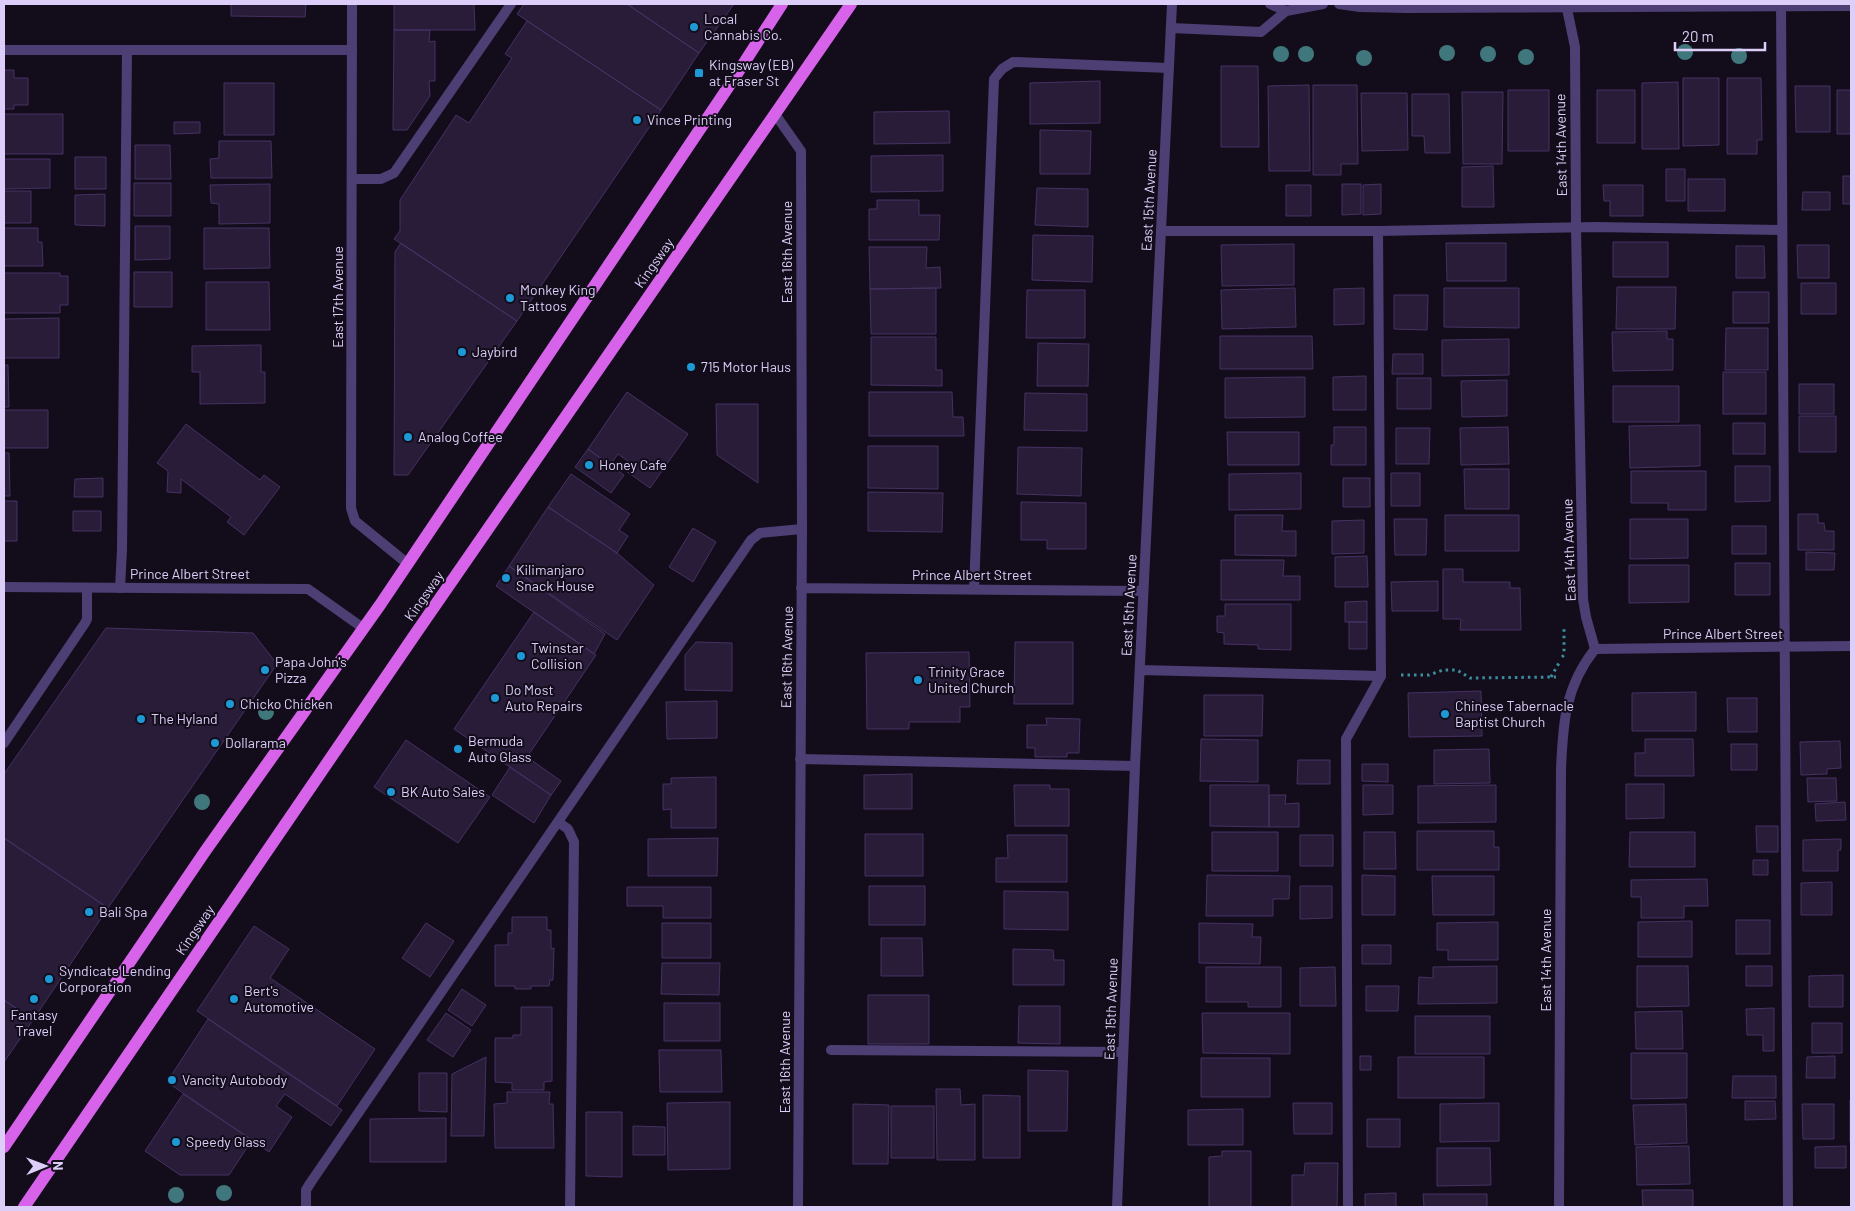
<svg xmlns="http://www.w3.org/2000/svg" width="1855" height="1211" viewBox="0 0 1855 1211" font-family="Barlow,sans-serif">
<rect width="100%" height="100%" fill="#130d1b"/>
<!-- building -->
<path fill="#281c39" stroke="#463162" d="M231 4H306L305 17 231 16Z
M394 4H474L475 30H394Z
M524 4H627L699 53 661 110 517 14Z
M627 4H734L699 53Z
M527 21 661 110 517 321 394 239 400 231V200L456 115 469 123 512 58 505 54Z
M394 30H430L429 42 435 41V81H429L430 96 407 130H393Z
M1221 66H1258L1259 147H1221Z
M4 70H14V78H28V105H14V109H4Z
M1683 78H1719V145L1683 146Z
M1727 78H1761L1762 140H1757V154H1727Z
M1100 81V123L1030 124V83Z
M1678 82 1679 149H1642V83Z
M224 83H274V135H224Z
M1309 85 1310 171H1269L1268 86Z
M1313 85H1357L1358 164H1341V175H1313Z
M1795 86H1830V132H1796Z
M1508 90H1549V151H1508Z
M1597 90H1635V143H1597Z
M1837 90H1851V134H1837Z
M1462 92H1503L1502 164H1463Z
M1361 93H1407L1408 150 1362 151Z
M1412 94H1449L1450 153H1425L1424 136H1412Z
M949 111 950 143 874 144V112Z
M4 114H63V154H4Z
M174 122H200V133L174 134Z
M1040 130 1091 131 1090 174H1040Z
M219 141H271L272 178H211L210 159 219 158Z
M135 145H170L171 179H135Z
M943 155V191L871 192V156Z
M75 157H106V189H75Z
M4 159H50V188L4 189Z
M1493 166 1494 207H1462V167Z
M1666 169H1685V201H1666Z
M1843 176H1851V204H1843Z
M1688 179H1725V211H1688Z
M134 183H171V216H134Z
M270 184V223L219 224V204L211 203 210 185Z
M1342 184H1361V214L1342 215Z
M1381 184V214L1363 215V185Z
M1286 185H1311V216H1286Z
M1603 185H1643V216H1610V201H1604Z
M1037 188 1088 189V227L1035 225Z
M4 191H31V223H4Z
M1803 192H1830V210H1802Z
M105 194V226L75 225V195Z
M877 200H919V215H940L939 240H869V209H877Z
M135 226H170V259L135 260Z
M4 228H38V242H42L43 266H4Z
M204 228H269L270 268 204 269Z
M1033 235 1093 236 1092 282 1032 280Z
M1613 242H1668V277H1613Z
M401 243 517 321 408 475H394L395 252Z
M1446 243H1506V281H1447Z
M1294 244V285L1222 286 1221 245Z
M1797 245H1829V278H1798Z
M1736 246H1764L1765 278H1736Z
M869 247H927L926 268 940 267 941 288 870 289Z
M134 272H172V307H134Z
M4 273H60V276H68V305H60V313H4Z
M206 282H269L270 330H206Z
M1801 283H1836V314H1801Z
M1617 287H1676L1675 329H1616Z
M936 288V334H871L870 289Z
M1295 288 1296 327 1222 329 1221 290Z
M1364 288V324L1334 325V289Z
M1444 288H1519V328L1444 327Z
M1027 290H1085V338H1026Z
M1733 292H1769V323H1733Z
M1394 295H1428L1427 330 1394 329Z
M59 318V358H4V319Z
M1726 328H1768V370H1725Z
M1667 331V339H1673V370L1613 371 1612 332Z
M1220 336H1312L1313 369H1220Z
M871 337H936V370H942V386L871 385Z
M1509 339V375L1442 376V340Z
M1038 343 1089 344 1088 386H1037Z
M261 345V372H265V403L200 404V372H192V346Z
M1393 354H1423V374H1392Z
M4 365H8L9 407H4Z
M1723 372H1766V414H1723Z
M1366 376V410H1333V377Z
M1305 377V417L1225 418V378Z
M1397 378H1431V409H1397Z
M1507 380V416L1462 417 1461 381Z
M1799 384H1834V414H1799Z
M1613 386H1679V422H1613Z
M627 392 688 434 650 488 626 471 632 464 618 454 610 465 588 449Z
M869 392H952L953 417H963L964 436H869Z
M1025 393 1087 394V431L1024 430Z
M716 404H758V483L717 455Z
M4 410H48V448H4Z
M1799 416H1836V452H1799Z
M1733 423H1765V454H1733Z
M186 424 260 480 264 475 280 487 244 535 227 522 231 517 181 479V493L167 492 168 471 157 463Z
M1700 425V466L1630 468 1629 426Z
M1334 427H1366V465H1331V445H1334Z
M1508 427 1509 464 1461 465 1460 428Z
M1396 428H1430L1429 464H1396Z
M1227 432H1299V465H1228Z
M868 446H938V489L868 488Z
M1018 447 1082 448 1081 496 1017 494Z
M588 449 624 475 611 493 575 467Z
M4 453H9L10 496H4Z
M1735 466H1770V501L1735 502Z
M1464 469H1509V509H1465Z
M1631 471H1706V510H1668V503H1631Z
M1301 473V509L1229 510V474Z
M1391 473H1420V506H1391Z
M571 474 630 514 619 530 628 536 617 553 548 507Z
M103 478V497H74L75 479Z
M1343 478H1370V507H1343Z
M868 492 943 493 942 532 868 531Z
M4 501H17V541H4Z
M1021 502 1086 503V549H1047V540H1021Z
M548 507 617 553 654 585 617 640 509 566Z
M73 511H101V531H73Z
M1798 514H1818V523H1824L1825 531H1834V550H1798Z
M1235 515H1283L1282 531H1296V556L1235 555Z
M1445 515H1519V551H1445Z
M1394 519H1427L1426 555H1395Z
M1630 519H1688V558L1630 559Z
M1364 520V553L1332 554V521Z
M1732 526H1766V554H1732Z
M693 528 716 542 693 582 669 567Z
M1806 552 1835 553 1834 570H1806Z
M1367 556 1368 587H1335V557Z
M1221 560H1284L1283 576H1300V600H1221Z
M1735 563H1770V595H1735Z
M1629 565H1689V602L1629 603Z
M509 566 605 634 594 654 496 586Z
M1443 569H1463V582H1510V588H1520L1521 630H1460L1461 619H1443Z
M1438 581V611H1392L1391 582Z
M1367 601V622H1345V602Z
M1225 604H1291V650L1258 649V645L1224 644V633L1217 632V616H1225Z
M534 612 596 655 527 757 561 781 551 795 454 729Z
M1349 622H1367V649H1349Z
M106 628 253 633 277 664 108 908 4 838V774Z
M696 642 732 643V691L685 690V655Z
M1015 642H1073V704H1014Z
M969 652 970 707H960V722H909V729H867L866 653Z
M1481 691 1482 736 1409 737 1408 693Z
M1696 692V731H1632V693Z
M1204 695H1263L1262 736H1204Z
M1727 698H1757V732H1728Z
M717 701V738L667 739 666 702Z
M1046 718 1080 719 1079 753H1067V757H1035V748H1027V725H1047Z
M1201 739 1258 740V782L1200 781Z
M1645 739H1693L1694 776H1635V753H1645Z
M406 740 490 797 458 843 374 787Z
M1840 741 1841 768 1827 769V774L1801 775 1800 742Z
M1731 744H1757V770H1731Z
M1489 749 1490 783 1434 784V750Z
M1298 760H1330V784H1297Z
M1362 764H1388V782L1362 781Z
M510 767 551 795 534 823 492 795Z
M912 774V809H864V775Z
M716 777V828H671V809L663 810V784H671V778Z
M1807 778H1836L1837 801 1808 802Z
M1626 784H1664V818L1626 819Z
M1014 785H1050V789H1069V826H1015Z
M1210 785H1269V827L1210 826Z
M1363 785H1393V814L1363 815Z
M1496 785V822L1418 823V786Z
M1269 795H1286L1285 804 1299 803V827H1269Z
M1845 802 1846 820 1816 821 1815 804Z
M1756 826H1778V852H1757Z
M1417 831H1494V847H1499V870H1417Z
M1212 832H1278V871H1212Z
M1364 832H1395L1396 869H1364Z
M1630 832H1695V867H1629Z
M865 834H923V876H865Z
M1007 835H1067V882H996V858H1008Z
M1300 835H1333V866H1300Z
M4 838 108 908 33 1020 4 1000Z
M718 838 717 876H648V839Z
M1841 839V850H1838V871H1803V840Z
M1753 860H1768V875H1753Z
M1207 875 1290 876 1289 899H1273V916H1206Z
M1362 875 1395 876V915H1362Z
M1432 876H1494V915H1433Z
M1707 879 1708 906H1684V918H1641V897H1631V880Z
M1832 882V915H1801V883Z
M869 886H925V925H869Z
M1300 886H1332V918L1300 919Z
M627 887H711V918H663V906H627Z
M1004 891 1068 892V930L1004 929Z
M512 917H547V930H551V949L554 948 553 980H550L549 986H531V989H515V986H495V945H508V933H512Z
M1736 920H1770V954H1736Z
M1692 921V957H1638V922Z
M1498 922V960H1448V950H1437V923Z
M426 923 454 941 430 977 402 958Z
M662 923H711V958H662Z
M1199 923 1253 924 1252 937H1261L1260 964 1199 963Z
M254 926 289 949 270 978 375 1049 337 1106 197 1011Z
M881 938H922L923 976H881Z
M1362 945H1391V964H1362Z
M1013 949 1053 950 1054 960H1064V985H1013Z
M662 963H720L719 995 661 994Z
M1497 966V1003L1418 1004 1419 977 1433 978V967Z
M1637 966H1688L1689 1006 1637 1007Z
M1746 966H1772V986H1746Z
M1206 967H1281V1007H1248V1002H1206Z
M1335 967 1336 1006H1300V968Z
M1843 975V1007H1809V976Z
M1366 986H1399L1398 1011H1366Z
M462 989 486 1005 472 1026 448 1010Z
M868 995H929V1044H868Z
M4 1000 33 1020 4 1062Z
M664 1003H720V1041H664Z
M1019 1006H1060V1044L1018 1043Z
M521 1007H552V1081L544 1082V1090H512V1083L495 1082V1038H513V1035H521Z
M1774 1008V1051H1763V1035H1747L1746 1009Z
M1682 1011 1683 1049H1636L1635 1012Z
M446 1013 471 1030 453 1057 427 1040Z
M1202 1013H1290V1054L1203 1053Z
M1415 1016H1490V1054H1415Z
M208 1019 342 1110 331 1126 285 1094 276 1106 292 1117 269 1152 167 1082Z
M1812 1023H1842V1053H1812Z
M659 1050H721L722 1092H660Z
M1631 1053H1687V1098L1631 1099Z
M1360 1056H1371V1070H1360Z
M1835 1056V1078H1806L1807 1057Z
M486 1057 484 1136H451L452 1074Z
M1398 1057H1484V1098H1398Z
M1201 1058H1270V1097H1201Z
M1028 1070 1068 1071 1067 1131H1028Z
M419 1073H447V1112L419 1111Z
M1733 1076H1776V1098H1732Z
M936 1089H960L961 1105 975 1104V1160H937Z
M507 1092H550L549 1104H553L554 1148H495L494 1104 507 1103Z
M183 1094 252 1140 229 1175H180L145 1151Z
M983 1095 1020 1096V1158H983Z
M1850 1100H1851V1142H1850Z
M1745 1101H1775L1776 1119 1745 1120Z
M730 1102V1169L668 1170 667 1103Z
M1293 1103H1332V1134H1294Z
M1499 1103V1141L1440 1142V1104Z
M853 1104 889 1105 888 1164H853Z
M1686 1104 1687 1143 1635 1145 1633 1105Z
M1802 1104H1834V1139H1803Z
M891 1106H934V1158H891Z
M1243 1109V1145H1188V1110Z
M586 1112H622V1177L586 1176Z
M446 1118V1162H370V1119Z
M1367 1119H1400V1147H1367Z
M633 1126 665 1127V1155H633Z
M1689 1146 1690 1184 1637 1185 1636 1147Z
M1846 1146V1168H1815V1147Z
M1437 1148H1490L1491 1185 1437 1186Z
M1222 1151H1251V1207H1209V1157L1222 1156Z
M1305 1163H1338L1337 1207H1292V1175H1304Z
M1642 1190H1693V1207H1643Z
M1396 1193V1207H1365V1194Z
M1423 1194H1487V1207H1424Z"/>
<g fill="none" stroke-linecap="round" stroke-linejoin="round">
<!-- path -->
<path stroke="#3c8e9e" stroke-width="3" stroke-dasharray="2.5 4" stroke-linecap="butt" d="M1562 657 1564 655V628
M1401 675H1429L1443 670H1457L1470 678 1556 677
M1551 677 1559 663"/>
<!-- service -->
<path stroke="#4d3e74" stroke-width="10" d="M1781 4 1788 1207
M4 50H352
M352 179H381L394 173 511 4
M1161 231H1378L1595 227 1781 230
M120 588 122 550 127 50
M974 589 994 79 1002 69 1013 62 1169 68
M4 743 85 623 87 619V588
M800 759 1135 766
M558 822 568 829 574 842 570 1207
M831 1050 1123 1052
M306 1207V1190L311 1182 751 540 760 533 802 529
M1348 1207 1346 739 1381 676 1378 231"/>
<!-- minor -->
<path stroke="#4d3e74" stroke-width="10" d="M352 4 351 508 355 521 408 564
M1566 4 1575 47 1576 228 1583 599 1586 617 1595 649
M1171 28 1261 32 1286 11
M775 114 801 151 802 529 798 1207
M4 587 308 589 363 628
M801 588 1143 591
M1595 649 1851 646
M1140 670 1381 676
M1117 1207 1135 766 1172 4
M1559 1207 1561 769C1563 722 1565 687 1595 649"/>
<!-- tertiary -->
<path stroke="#4d3e74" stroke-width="10" d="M1270 4 1286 11 1323 4
M1339 4 1360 7 1406 8 1851 6"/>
<!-- primary -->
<path stroke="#d663ea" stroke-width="12" d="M4 1147 206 850 380 605 733 80 782 4
M24 1207 416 633 851 4"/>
</g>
<!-- trees -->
<g fill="#40777c">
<circle cx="1685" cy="52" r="8"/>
<circle cx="1447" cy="53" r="8"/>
<circle cx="1281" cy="54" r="8"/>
<circle cx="1306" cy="54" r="8"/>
<circle cx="1488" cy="54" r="8"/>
<circle cx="1739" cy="56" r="8"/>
<circle cx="1526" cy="57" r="8"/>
<circle cx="1364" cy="58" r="8"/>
<circle cx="266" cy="712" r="8"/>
<circle cx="202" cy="802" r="8"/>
<circle cx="224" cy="1193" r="8"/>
<circle cx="176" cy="1195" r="8"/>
</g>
<!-- markers -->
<g fill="#1d99d5" stroke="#130d1b" stroke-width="2">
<circle cx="694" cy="27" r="5"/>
<rect x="694" y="68" width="10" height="10" rx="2.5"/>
<circle cx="637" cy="120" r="5"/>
<circle cx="510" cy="298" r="5"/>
<circle cx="462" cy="352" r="5"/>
<circle cx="691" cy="367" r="5"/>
<circle cx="408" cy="437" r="5"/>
<circle cx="589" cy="465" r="5"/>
<circle cx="506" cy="578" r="5"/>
<circle cx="521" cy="656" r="5"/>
<circle cx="265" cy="670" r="5"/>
<circle cx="918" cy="680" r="5"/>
<circle cx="495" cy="698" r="5"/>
<circle cx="230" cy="704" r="5"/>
<circle cx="1445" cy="714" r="5"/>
<circle cx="141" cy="719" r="5"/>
<circle cx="215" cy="743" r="5"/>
<circle cx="458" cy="749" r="5"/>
<circle cx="391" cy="792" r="5"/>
<circle cx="89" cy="912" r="5"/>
<circle cx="49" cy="979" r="5"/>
<circle cx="34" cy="999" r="5"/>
<circle cx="234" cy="999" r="5"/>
<circle cx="172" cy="1080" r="5"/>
<circle cx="176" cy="1142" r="5"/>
</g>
<g text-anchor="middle" stroke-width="4" stroke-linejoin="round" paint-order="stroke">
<!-- poi labels -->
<g font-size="14" fill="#dccef8" stroke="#130d1b" text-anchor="start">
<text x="704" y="24">Local<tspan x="704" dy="16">Cannabis Co.</tspan></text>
<text x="709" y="70">Kingsway (EB)<tspan x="709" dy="16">at Fraser St</tspan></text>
<text x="647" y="125">Vince Printing</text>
<text x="520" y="295">Monkey King<tspan x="520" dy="16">Tattoos</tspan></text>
<text x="472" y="357">Jaybird</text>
<text x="701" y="372">715 Motor Haus</text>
<text x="418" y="442">Analog Coffee</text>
<text x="599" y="470">Honey Cafe</text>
<text x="516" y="575">Kilimanjaro<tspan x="516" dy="16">Snack House</tspan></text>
<text x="531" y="653">Twinstar<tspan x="531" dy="16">Collision</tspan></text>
<text x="275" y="667">Papa John's<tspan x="275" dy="16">Pizza</tspan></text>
<text x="928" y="677">Trinity Grace<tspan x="928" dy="16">United Church</tspan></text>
<text x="505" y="695">Do Most<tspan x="505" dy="16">Auto Repairs</tspan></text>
<text x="240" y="709">Chicko Chicken</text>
<text x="1455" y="711">Chinese Tabernacle<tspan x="1455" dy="16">Baptist Church</tspan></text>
<text x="151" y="724">The Hyland</text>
<text x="468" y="746">Bermuda<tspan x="468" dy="16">Auto Glass</tspan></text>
<text x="225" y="748">Dollarama</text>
<text x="401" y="797">BK Auto Sales</text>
<text x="99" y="917">Bali Spa</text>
<text x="59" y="976">Syndicate Lending<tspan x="59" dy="16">Corporation</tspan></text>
<text x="244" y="996">Bert's<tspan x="244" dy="16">Automotive</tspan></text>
<text x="34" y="1020" text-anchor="middle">Fantasy<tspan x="34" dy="16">Travel</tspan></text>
<text x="182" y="1085">Vancity Autobody</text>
<text x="186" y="1147">Speedy Glass</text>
</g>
<!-- street labels -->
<g font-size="14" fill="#dccef8" stroke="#130d1b">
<text transform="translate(1561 145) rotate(-91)" y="5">East 14th Avenue</text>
<text transform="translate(1149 200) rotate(-87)" y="5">East 15th Avenue</text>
<text transform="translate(787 252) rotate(-90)" y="5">East 16th Avenue</text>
<text transform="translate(654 263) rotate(-55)" y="5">Kingsway</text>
<text transform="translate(338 297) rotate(-90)" y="5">East 17th Avenue</text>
<text transform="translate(1569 550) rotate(-92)" y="5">East 14th Avenue</text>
<text x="190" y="579">Prince Albert Street</text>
<text x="972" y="580">Prince Albert Street</text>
<text transform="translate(424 596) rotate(-55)" y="5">Kingsway</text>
<text transform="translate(1129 605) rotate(-87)" y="5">East 15th Avenue</text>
<text x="1723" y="639">Prince Albert Street</text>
<text transform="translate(787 657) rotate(-89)" y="5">East 16th Avenue</text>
<text transform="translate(195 930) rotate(-56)" y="5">Kingsway</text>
<text transform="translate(1546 960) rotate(-90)" y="5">East 14th Avenue</text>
<text transform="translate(1111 1009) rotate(-88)" y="5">East 15th Avenue</text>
<text transform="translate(785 1062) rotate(-90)" y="5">East 16th Avenue</text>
</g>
</g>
<!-- border -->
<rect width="1855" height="1211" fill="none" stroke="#dccef8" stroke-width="10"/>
<!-- north arrow -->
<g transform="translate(45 1166) rotate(89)" stroke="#130d1b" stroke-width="4" paint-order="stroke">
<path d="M0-4L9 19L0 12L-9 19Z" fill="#dccef8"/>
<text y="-8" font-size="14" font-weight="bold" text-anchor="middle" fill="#dccef8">N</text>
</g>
<!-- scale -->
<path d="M1675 42v8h90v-8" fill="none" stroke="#dccef8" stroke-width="2.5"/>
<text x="1682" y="42" font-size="15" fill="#dccef8" stroke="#130d1b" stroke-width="4" paint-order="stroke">20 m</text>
</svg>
